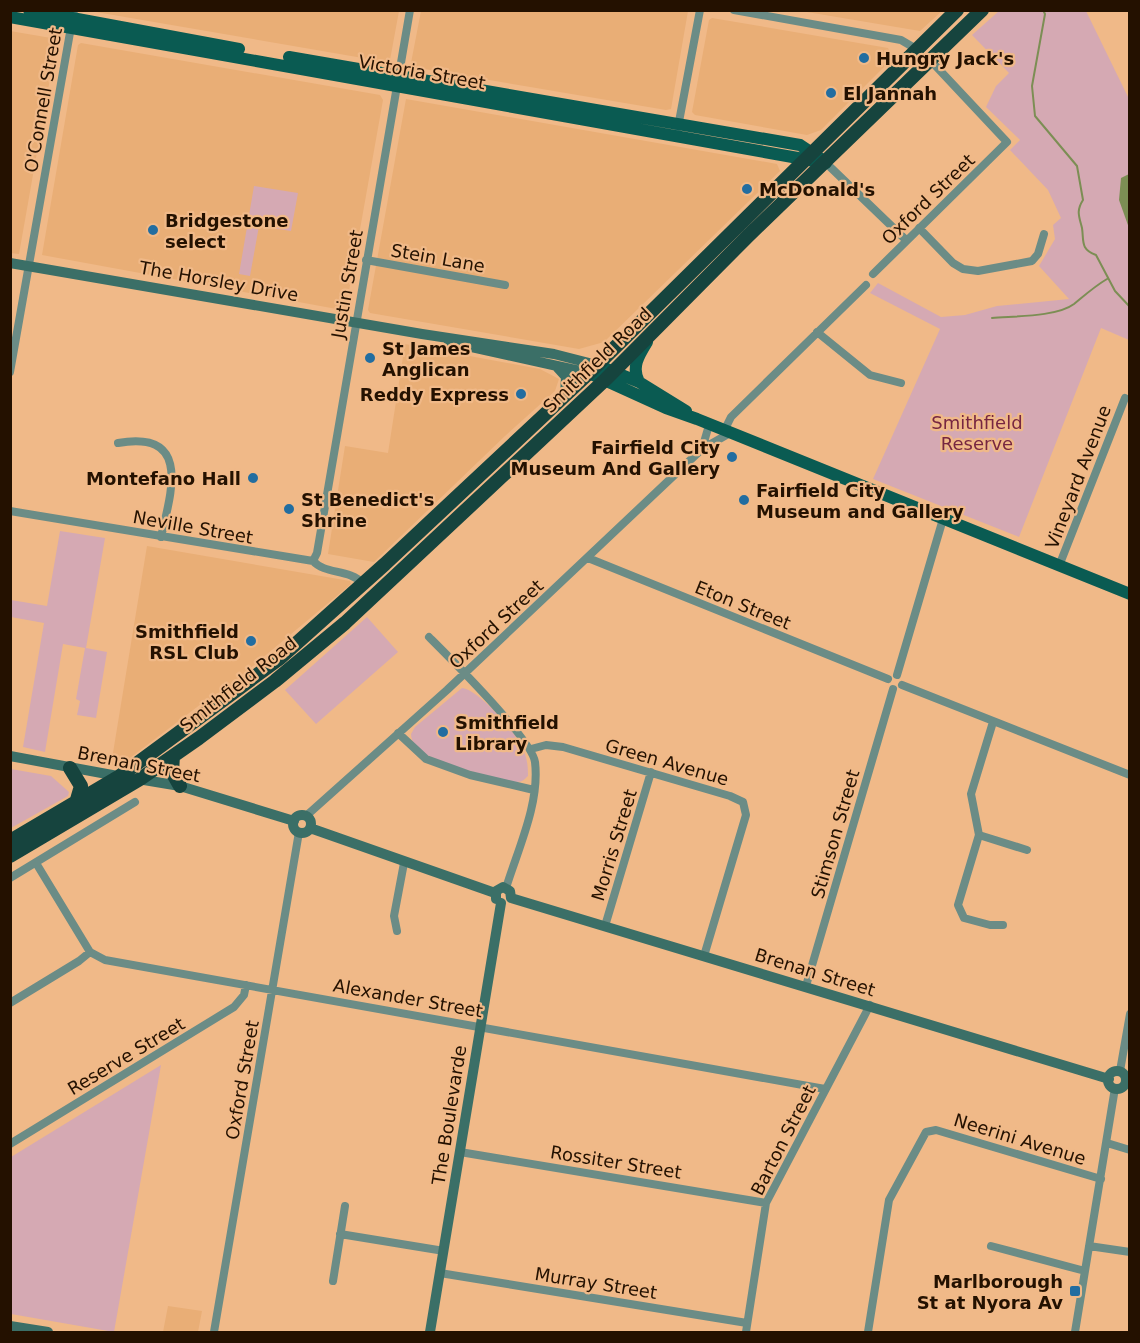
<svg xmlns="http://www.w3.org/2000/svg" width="1140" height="1343" viewBox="0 0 1140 1343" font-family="'DejaVu Sans',sans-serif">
<rect width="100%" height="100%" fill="#f0b988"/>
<!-- built -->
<path fill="#e9ae76" d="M 90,11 L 399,11 L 390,60 L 386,62 Z
M 421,11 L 688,11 L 671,109 L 666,110 L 413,67 L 411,63 Z
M 801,11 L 942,11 L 920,31 Z
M 712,18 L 888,48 L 893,58 L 821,130 L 807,135 L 695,115 L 692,112 L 709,20 Z
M 10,31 L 57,39 L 19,254 L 10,253 Z
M 81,43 L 380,95 L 383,100 L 346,308 L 342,310 L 42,255 L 78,45 Z
M 406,99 L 777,164 L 780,171 L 604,342 L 579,349 L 370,313 L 368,310 Z
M 405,344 L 540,369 L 559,379 L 555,391 L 505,436 L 374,562 L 328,554 L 345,446 L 388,453 Z
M 147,546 L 350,581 L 351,584 L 211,701 L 205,701 L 122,764 L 111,765 Z
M 168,1306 L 202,1311 L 198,1332 L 163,1332 Z"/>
<!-- green -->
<path fill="#d5a9b3" d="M 999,11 L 1086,11 L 1129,99 L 1129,340 L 1101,328 L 1019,537 L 873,479 L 940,329 L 870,293 L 878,283 L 941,317 L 965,315 L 997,306 L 1069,299 L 1039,266 L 1055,239 L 1053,225 L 1061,218 L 1048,190 L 1010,150 L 1020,140 L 986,107 L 996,86 L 1009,73 L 972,35 Z
M 254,186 L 298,193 L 291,231 L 259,226 L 250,276 L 239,274 Z
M 60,531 L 105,538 L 86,648 L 107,652 L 96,718 L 77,715 L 80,701 L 76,699 L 85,648 L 63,644 L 45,752 L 23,747 L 44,623 L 11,617 L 11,600 L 47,606 Z
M 367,617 L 398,652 L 316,724 L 285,690 Z
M 462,688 C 478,689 515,732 522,747 C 527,757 528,765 528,776 C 525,779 522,782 517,782 C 502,783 441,762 427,755 C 419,750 411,743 411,734 L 415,727 Z
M 11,769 L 51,776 L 69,792 L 68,796 L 11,828 Z
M 161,1065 L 114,1332 L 11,1314 L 11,1157 Z"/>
<!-- water -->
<path fill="#7c8e54" d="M 1129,174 L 1129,228 L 1119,200 L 1121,178 Z"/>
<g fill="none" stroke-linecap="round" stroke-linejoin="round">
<!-- stream -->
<path stroke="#7c8e54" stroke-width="2" d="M 1043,10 L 1045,14 L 1032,86 L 1035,116 L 1077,166 L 1083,200 C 1076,211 1079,216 1082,228 C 1084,241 1080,249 1096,255 L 1115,291 L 1130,307
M 992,318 C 1013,316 1057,317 1074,304 C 1085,295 1095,286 1107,279"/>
<!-- street -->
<path stroke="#6b8c86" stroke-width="8" d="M 734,10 L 901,40 L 918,50
M 678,127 L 700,10
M 826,163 L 906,240
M 919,228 L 953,263 L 963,269 L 978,271 L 1032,261 L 1038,254 L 1044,234
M 366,260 L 505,285
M 873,274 L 1007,142 L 931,61
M 817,332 L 870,375 L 901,383
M 10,372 L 74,10
M 724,431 L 731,417 L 866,285
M 118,443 C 192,430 171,493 161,537
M 702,449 L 709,425
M 10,511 L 313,561 C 326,575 348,568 364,584
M 588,558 L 888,679
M 313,561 L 317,553 L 410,10
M 1059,566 L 1125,398
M 429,637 C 450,658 532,739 535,762 C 540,803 518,849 506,888
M 897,675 L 943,519
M 902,685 L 1130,775
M 993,722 L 971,794 L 979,835 L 958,905 L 964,918 L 990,925 L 1003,925
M 398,733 L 426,759 L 470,775 L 534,790
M 531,749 L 546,745 L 563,747 L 730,796 L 743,802 L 746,815 L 704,956
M 306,816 L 447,690 L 702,449 L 730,433
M 979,835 L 1027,850
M 36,863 L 90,952 L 105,960 L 825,1089
M 10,878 L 135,802
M 605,926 L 651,772
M 397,931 L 394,916 L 404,863
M 806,986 L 893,689
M 10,1003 L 79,961 L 90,952
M 1120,1071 L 1130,1014
M 1107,1143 L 1130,1150
M 10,1144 L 234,1007 L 244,995 L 246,985
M 460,1152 L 766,1203
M 340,1234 L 444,1251
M 991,1246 L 1085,1271
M 1089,1246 L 1130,1252
M 440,1273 L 747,1323
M 333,1281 L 345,1206
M 214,1332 L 299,832
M 746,1332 L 766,1203 L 870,1005
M 868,1332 L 889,1200 L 926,1132 L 936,1130 L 1101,1179
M 1075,1332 L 1115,1088"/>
<!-- secondary -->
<path stroke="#3b6f67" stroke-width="10" d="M 10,263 L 422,334 L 554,354 L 597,365
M 449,342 L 589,373
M 556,366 L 566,377 L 565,396
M 10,756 L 123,777
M 138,779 L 180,786 L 294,821
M293 824a9 9 0 1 1 18 0a9 9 0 1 1-18 0Z
M 310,828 L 495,893
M 511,898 L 1109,1079
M 496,899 L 496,891 L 503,887 L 510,891 L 511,898
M1108 1080a9 9 0 1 1 18 0a9 9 0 1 1-18 0Z
M 10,1326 L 48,1332
M 430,1332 L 501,903"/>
<!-- primary -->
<path stroke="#0a5b52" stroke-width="12" d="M 29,10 L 239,49
M 10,17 L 826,163
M 289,57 L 800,145 L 821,159
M 597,365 L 639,382 L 686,411
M 589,373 L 666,408 L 697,419 L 1130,594
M 639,382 C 631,367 639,355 647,342"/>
<!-- highway -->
<path stroke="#16443e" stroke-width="14" d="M 173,756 L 172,772 L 180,786
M 70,768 L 81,786 L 76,803
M 10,841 L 120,776 L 280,658 L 385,564 L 589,373 L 957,10
M 10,856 L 140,779 L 199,738 L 275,681 L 345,623 L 606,379 L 748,236 L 982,10"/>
</g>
<!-- markers -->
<g fill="#226da0" stroke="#f0b988" stroke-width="2">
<circle cx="864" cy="58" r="6"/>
<circle cx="831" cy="93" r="6"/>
<circle cx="747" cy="189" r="6"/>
<circle cx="153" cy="230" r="6"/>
<circle cx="370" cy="358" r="6"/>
<circle cx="521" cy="394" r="6"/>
<circle cx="732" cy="457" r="6"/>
<circle cx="253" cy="478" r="6"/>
<circle cx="744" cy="500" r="6"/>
<circle cx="289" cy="509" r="6"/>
<circle cx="251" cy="641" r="6"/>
<circle cx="443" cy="732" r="6"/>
<rect x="1069" y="1285" width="12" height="12" rx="3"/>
</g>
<g text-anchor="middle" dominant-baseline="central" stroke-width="4.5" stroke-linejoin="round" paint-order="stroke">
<!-- poi labels -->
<g font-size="18" font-weight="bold" fill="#241100" stroke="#f0b988" text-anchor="start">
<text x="876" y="58">Hungry Jack's</text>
<text x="843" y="93">El Jannah</text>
<text x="759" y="189">McDonald's</text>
<text x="165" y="220">Bridgestone<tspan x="165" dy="21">select</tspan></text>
<text x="382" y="348">St James<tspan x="382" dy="21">Anglican</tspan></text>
<text x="509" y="394" text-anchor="end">Reddy Express</text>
<text x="720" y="447" text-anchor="end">Fairfield City<tspan x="720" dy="21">Museum And Gallery</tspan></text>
<text x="241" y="478" text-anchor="end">Montefano Hall</text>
<text x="756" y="490">Fairfield City<tspan x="756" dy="21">Museum and Gallery</tspan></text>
<text x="301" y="499">St Benedict's<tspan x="301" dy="21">Shrine</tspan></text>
<text x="239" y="631" text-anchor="end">Smithfield<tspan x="239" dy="21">RSL Club</tspan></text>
<text x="455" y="722">Smithfield<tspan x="455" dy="21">Library</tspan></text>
<text x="1063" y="1281" text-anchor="end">Marlborough<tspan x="1063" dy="21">St at Nyora Av</tspan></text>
</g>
<!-- street labels -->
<g font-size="18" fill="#241100" stroke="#f0b988">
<text transform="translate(422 72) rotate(10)">Victoria Street</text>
<text transform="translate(43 100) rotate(-80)">O'Connell Street</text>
<text transform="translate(928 199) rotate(-44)">Oxford Street</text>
<text transform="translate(438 258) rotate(10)">Stein Lane</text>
<text transform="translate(219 281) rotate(10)">The Horsley Drive</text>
<text transform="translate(347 284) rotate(-80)">Justin Street</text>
<text transform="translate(597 360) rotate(-44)">Smithfield Road</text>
<text transform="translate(1078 477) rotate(-69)">Vineyard Avenue</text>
<text transform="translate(193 527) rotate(10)">Neville Street</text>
<text transform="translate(743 605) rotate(22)">Eton Street</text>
<text transform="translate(496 624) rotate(-43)">Oxford Street</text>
<text transform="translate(238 684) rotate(-38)">Smithfield Road</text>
<text transform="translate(667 762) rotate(16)">Green Avenue</text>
<text transform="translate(139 764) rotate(11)">Brenan Street</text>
<text transform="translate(835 834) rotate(-74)">Stimson Street</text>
<text transform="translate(614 845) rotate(-73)">Morris Street</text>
<text transform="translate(815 972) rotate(17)">Brenan Street</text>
<text transform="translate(408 998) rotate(10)">Alexander Street</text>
<text transform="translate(126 1056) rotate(-31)">Reserve Street</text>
<text transform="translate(242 1080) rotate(-80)">Oxford Street</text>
<text transform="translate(449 1115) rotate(-81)">The Boulevarde</text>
<text transform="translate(1020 1139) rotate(17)">Neerini Avenue</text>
<text transform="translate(783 1140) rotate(-63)">Barton Street</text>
<text transform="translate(616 1162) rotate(9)">Rossiter Street</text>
<text transform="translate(596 1283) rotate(9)">Murray Street</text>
</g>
<!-- park labels -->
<g font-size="18" fill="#762641" stroke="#f0b988">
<text x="977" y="422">Smithfield<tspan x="977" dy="21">Reserve</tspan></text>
</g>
</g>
<!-- border -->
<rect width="1140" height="1343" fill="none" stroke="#241100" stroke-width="24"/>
</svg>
